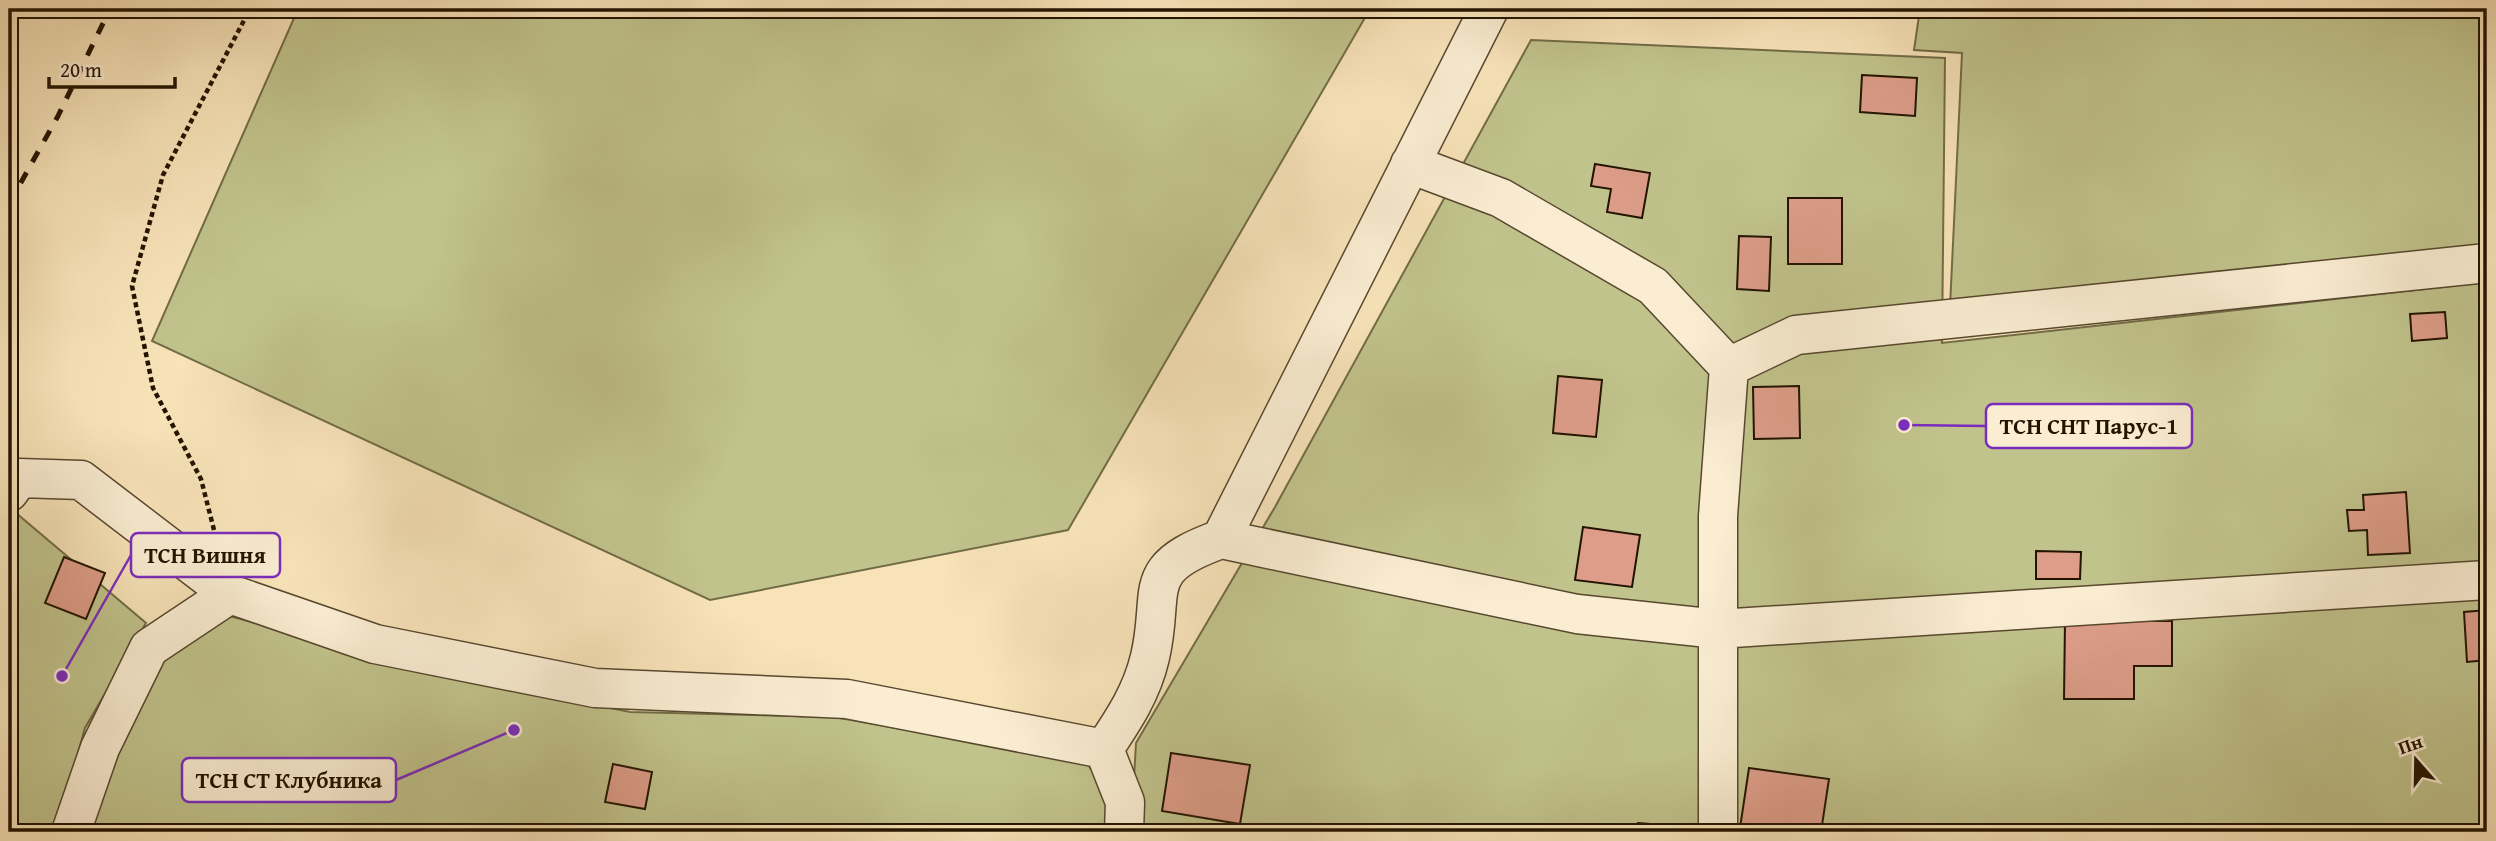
<svg xmlns="http://www.w3.org/2000/svg" width="2496" height="841" viewBox="0 0 2496 841" font-family="'Gentium Book Plus',serif">
<rect width="100%" height="100%" fill="#f8e3b9"/>
<filter id="stains"><feTurbulence type="fractalNoise" baseFrequency=".00286" numOctaves="4"/><feColorMatrix values="0 0 0 0 .2 0 0 0 0 .09 0 0 0 0 .02 0 0 0 .5 -.17"/></filter>
<radialGradient id="worn" r=".72"><stop offset=".6" stop-color="#630" stop-opacity="0"/><stop offset="1" stop-color="#630" stop-opacity=".3"/></radialGradient>
<!-- green -->
<path fill="#c1c38c" stroke="#726c46" stroke-width="2" d="M 298,9 L 1370,9 L 1068,530 L 710,600 L 152,341 Z
M 1920,9 L 2487,9 L 2487,252 L 1950,307 L 1962,53 L 1914,50 Z
M 1531,40 L 1945,58 L 1942,343 L 2487,282 L 2487,832 L 1131,832 L 1136,743 L 1275,507 Z
M 9,507 L 146,623 L 85,728 L 56,832 L 9,832 Z
M 229,616 L 503,686 L 630,712 L 834,717 L 1086,762 L 1113,801 L 1111,832 L 86,832 L 159,656 Z"/>
<!-- building -->
<path fill="#dd9d89" stroke="#231400" stroke-width="2" d="M 1862,75 L 1917,78 L 1915,116 L 1860,112 Z
M 1595,164 L 1650,173 L 1642,218 L 1607,212 L 1611,189 L 1591,186 Z
M 1788,198 L 1842,198 L 1842,264 L 1788,264 Z
M 1739,236 L 1771,237 L 1769,291 L 1737,289 Z
M 2445,312 L 2447,338 L 2412,341 L 2410,314 Z
M 1558,376 L 1602,380 L 1596,437 L 1553,433 Z
M 1799,386 L 1800,438 L 1754,439 L 1753,387 Z
M 2406,492 L 2410,553 L 2368,555 L 2367,530 L 2349,531 L 2347,510 L 2364,510 L 2363,495 Z
M 1583,527 L 1640,535 L 1632,587 L 1575,580 Z
M 2036,551 L 2081,552 L 2080,579 L 2036,579 Z
M 64,557 L 105,573 L 86,619 L 45,603 Z
M 2487,610 L 2487,660 L 2467,662 L 2464,612 Z
M 2065,621 L 2172,621 L 2172,666 L 2134,666 L 2134,699 L 2064,699 Z
M 1171,753 L 1250,765 L 1240,824 L 1162,811 Z
M 613,764 L 652,772 L 645,809 L 605,802 Z
M 1749,768 L 1829,779 L 1821,832 L 1775,832 L 1740,828 Z
M 1638,823 L 1687,827 L 1686,832 L 1637,832 Z"/>
<g fill="none" stroke-linecap="round" stroke-linejoin="round">
<defs>
<path id="street" d="M 1410,164 L 1501,198 L 1653,286 L 1729,367 L 1718,516 L 1718,832
M 1729,367 L 1796,335 L 2487,263
M 9,492 L 19,478 L 81,480 L 230,594
M 1221,539 L 1577,614 L 1718,629 L 2487,580
M 71,832 L 100,748 L 149,648 L 230,594 L 375,644 L 595,688 L 847,699 L 1104,749
M 1124,832 L 1125,802 L 1104,749 C 1124,719 1142,692 1150,657 C 1166,589 1137,569 1221,539 L 1489,9"/>
</defs>
<!-- street casing -->
<use href="#street" stroke="#58482e" stroke-width="41"/>
<!-- path -->
<path stroke="#231400" stroke-width="4.5" stroke-dasharray="5 3.5" stroke-linecap="butt" d="M 214,530 L 201,479 L 153,388 L 132,286 L 163,175 L 250,9"/>
<!-- street -->
<use href="#street" stroke="#faedd2" stroke-width="38"/>
<!-- rail -->
<path stroke="#231400" stroke-width="5" stroke-dasharray="12 12" stroke-linecap="butt" d="M 9,204 L 58,116 L 110,9"/>
</g>
<!-- callouts -->
<path fill="none" stroke="#7b2cbf" stroke-width="2.5" d="M1904 425L1986 426M62 676L131 555M514 730L396 780"/>
<g fill="#7b2cbf" stroke="#faedd2" stroke-width="2.5">
<circle cx="1904" cy="425" r="7"/>
<circle cx="62" cy="676" r="7"/>
<circle cx="514" cy="730" r="7"/>
</g>
<g fill="#faedd2" stroke="#7b2cbf" stroke-width="2.5">
<rect x="1986" y="404" width="206" height="44" rx="7"/>
<rect x="131" y="533" width="149" height="44" rx="7"/>
<rect x="182" y="758" width="214" height="44" rx="7"/>
</g>
<g font-size="23" text-anchor="middle" font-weight="bold" fill="#231400">
<text x="2089" y="434">ТСН СНТ Парус-1</text>
<text x="205" y="563">ТСН Вишня</text>
<text x="289" y="788">ТСН СТ Клубника</text>
</g>
<!-- margin -->
<rect width="2496" height="841" fill="none" stroke="#f8e3b9" stroke-width="35"/>
<rect x="10" y="10" width="2475" height="820" fill="none" stroke="#231400" stroke-width="3.5"/>
<rect x="18" y="18" width="2461" height="806" fill="none" stroke="#231400" stroke-width="2"/>
<!-- north arrow -->
<g transform="translate(2416 760) rotate(340)" stroke="#faedd2" stroke-width="5" paint-order="stroke">
<path d="M0-5L12 26L0 18L-12 26Z" fill="#231400"/>
<text y="-10" font-size="19" font-weight="bold" text-anchor="middle" fill="#231400">Пн</text>
</g>
<!-- scale -->
<path d="M49 77v10h126v-10" fill="none" stroke="#231400" stroke-width="3.5"/>
<text x="60" y="77" font-size="21" fill="#231400" stroke="#faedd2" stroke-width="5" paint-order="stroke">20 m</text>
<rect width="100%" height="100%" filter="url(#stains)"/>
<rect width="100%" height="100%" fill="url(#worn)"/>
</svg>
